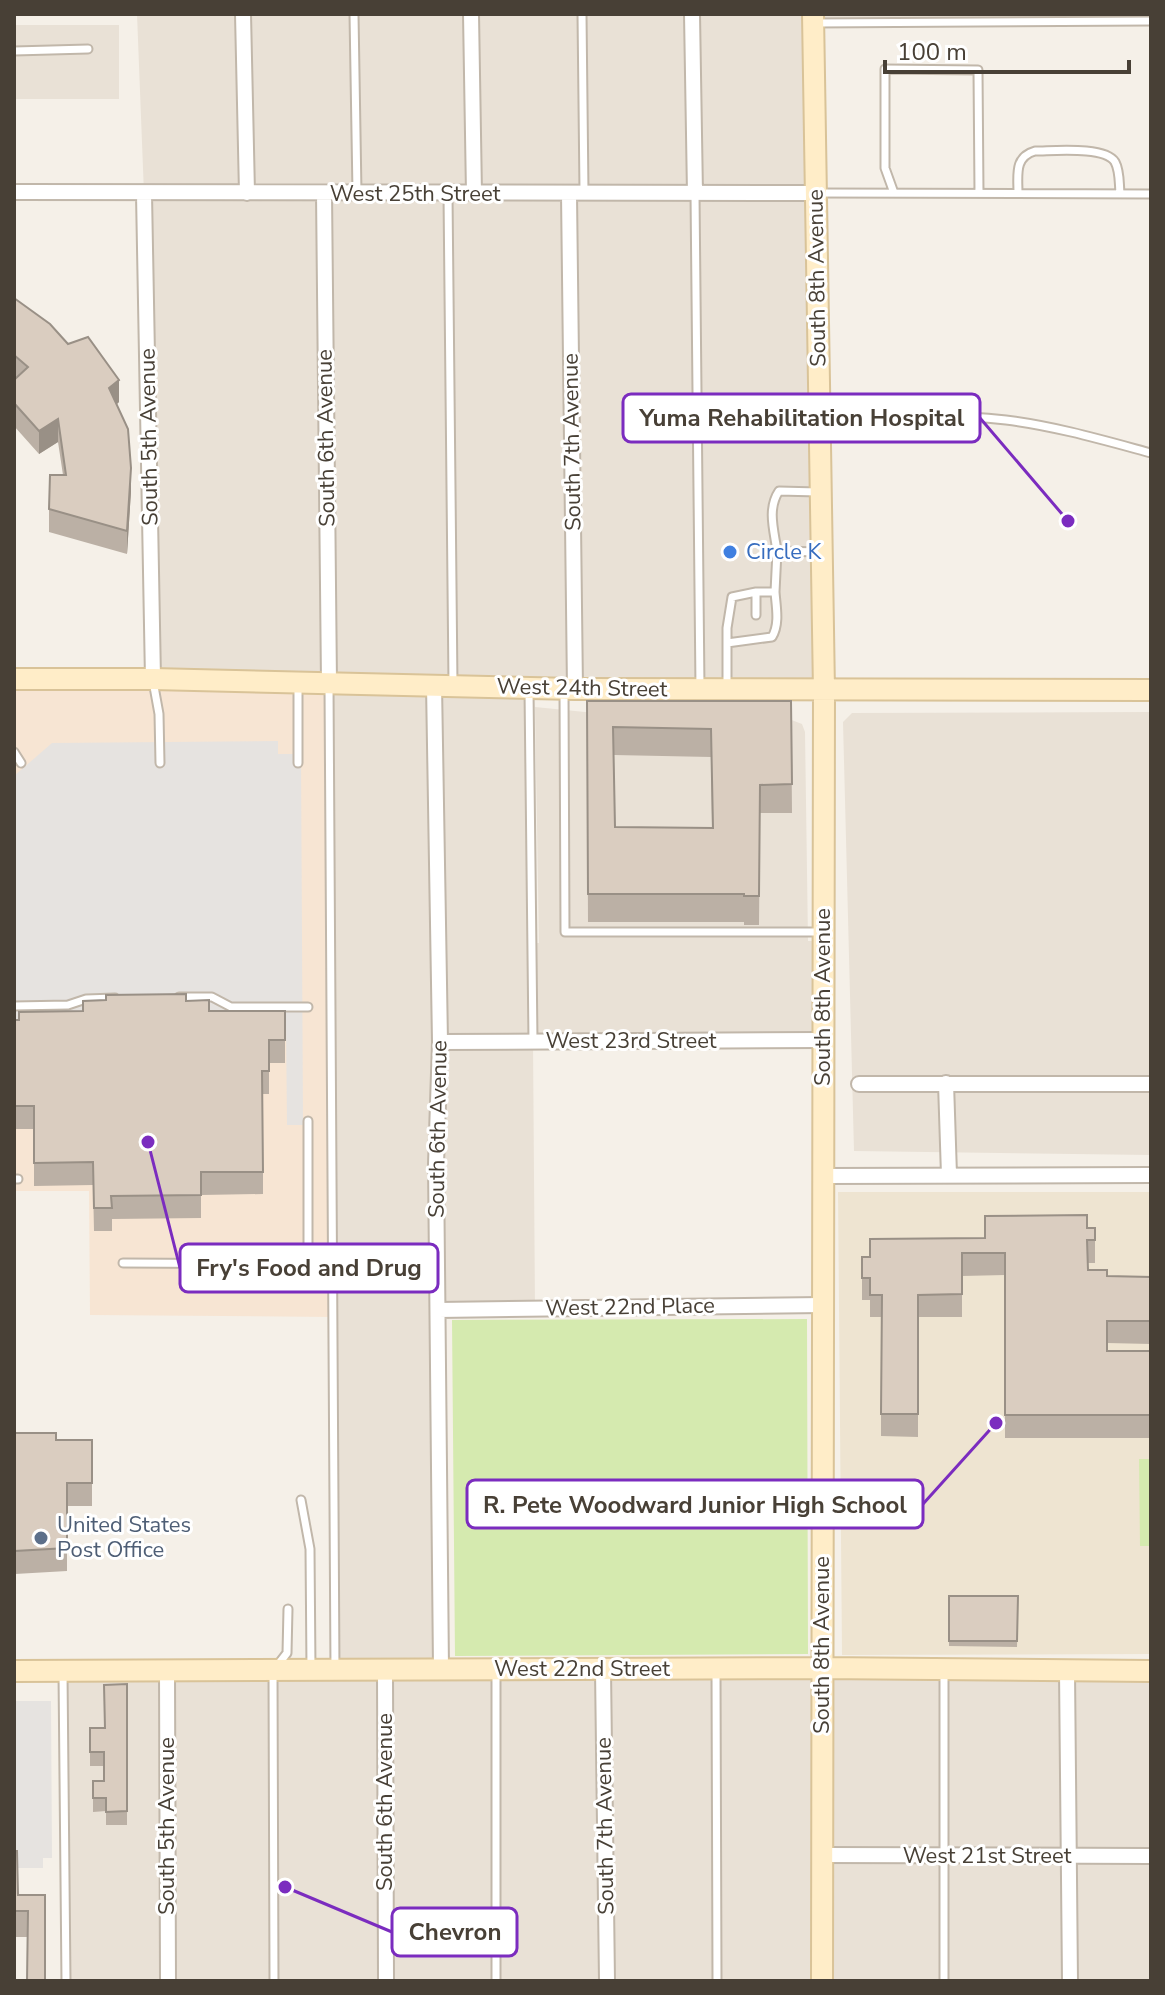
<svg xmlns="http://www.w3.org/2000/svg" width="1165" height="1995" viewBox="0 0 1165 1995" font-family="'Nunito Sans',sans-serif">
<rect width="100%" height="100%" fill="#f5f0e8"/>
<!-- residential -->
<path fill="#e9e1d6" d="M 137,14 L 1151,14 L 1151,21 L 813,23 L 824,691 L 529,688 L 532,943 L 539,943 L 535,707 L 675,721 L 789,719 L 802,724 L 805,732 L 808,941 L 823,941 L 822,1040 L 533,1041 L 535,1309 L 438,1310 L 441,1669 L 1151,1669 L 1151,1981 L 66,1981 L 63,1671 L 334,1670 L 329,683 L 153,679 L 144,194 Z
M 14,25 L 119,25 L 119,99 L 14,99 Z
M 1151,712 L 1151,1155 L 854,1151 L 843,722 L 852,713 Z"/>
<!-- commercial -->
<path fill="#f7e5d3" d="M 14,680 L 329,683 L 333,1317 L 90,1315 L 89,1191 L 14,1191 Z"/>
<!-- education -->
<path fill="#eee4d1" d="M 838,1192 L 1151,1192 L 1151,1654 L 842,1655 Z"/>
<!-- green -->
<path fill="#d5eaaf" d="M 807,1319 L 808,1654 L 455,1656 L 452,1320 Z
M 1139,1459 L 1151,1459 L 1151,1546 L 1140,1546 Z"/>
<!-- parking -->
<path fill="#e6e3e0" d="M 278,741 L 278,754 L 301,754 L 303,1125 L 287,1125 L 286,1023 L 227,1023 L 14,1039 L 14,776 L 52,743 Z
M 14,1701 L 51,1701 L 52,1858 L 43,1858 L 43,1868 L 14,1868 Z"/>
<g fill="none" stroke-linecap="round" stroke-linejoin="round">
<defs>
<path id="lane" d="M 354,14 L 357,193
M 582,14 L 584,192
M 815,23 L 1151,21
M 14,51 L 88,49
M 817,193 L 1151,194
M 894,193 L 885,168 L 885,69 L 978,70 L 979,193
M 1018,193 C 1018,175 1014,157 1035,151 C 1054,151 1105,146 1115,162 C 1120,171 1119,183 1120,193
M 448,194 L 453,684
M 695,194 L 700,688
M 821,419 C 883,417 945,413 1006,420 C 1055,426 1103,440 1151,453
M 777,551 C 774,530 767,509 779,491 L 818,492
M 756,592 L 756,615
M 727,643 L 772,637 C 780,624 776,606 775,592
M 153,681 L 159,714 L 160,763
M 329,686 L 335,1669
M 727,688 L 727,628 L 732,597 L 756,592 L 775,592 L 777,551 L 820,552
M 529,690 L 533,1041
M 564,691 L 565,932 L 820,932
M 14,752 L 21,763
M 298,763 L 298,685
M 179,997 L 212,997 L 231,1007 L 308,1007
M 14,1006 L 68,1005 L 86,999 L 115,998
M 14,1179 L 18,1179
M 123,1263 L 308,1264 L 308,1121
M 301,1500 L 310,1549 L 311,1669
M 716,1670 L 717,1981
M 944,1671 L 944,1981
M 496,1672 L 496,1981
M 63,1673 L 66,1981
M 274,1981 L 273,1671 L 287,1653 L 288,1609"/>
<path id="street" d="M 243,14 L 247,193
M 471,14 L 474,194
M 692,14 L 695,194
M 14,192 L 815,193
M 324,193 L 329,683
M 144,194 L 153,679
M 569,194 L 575,689
M 434,685 L 440,1042 L 436,1164 L 441,1669
M 440,1042 L 822,1040
M 946,1083 L 949,1175
M 859,1084 L 1151,1084
M 823,1176 L 1151,1175
M 438,1310 L 822,1305
M 167,1670 L 168,1981
M 603,1670 L 607,1981
M 1067,1671 L 1070,1981
M 385,1672 L 386,1981
M 822,1855 L 1151,1856"/>
<path id="secondary" d="M 813,14 L 824,691 L 822,1981
M 14,679 L 153,679 L 575,689 L 1151,690
M 14,1671 L 821,1668 L 1151,1671"/>
</defs>
<!-- lane casing -->
<use href="#lane" stroke="#c1b7aa" stroke-width="11"/>
<!-- street casing -->
<use href="#street" stroke="#c1b7aa" stroke-width="18"/>
<!-- secondary casing -->
<use href="#secondary" stroke="#d9c398" stroke-width="24"/>
<!-- lane -->
<use href="#lane" stroke="#fff" stroke-width="7"/>
<!-- street -->
<use href="#street" stroke="#fff" stroke-width="14"/>
<!-- secondary -->
<use href="#secondary" stroke="#ffedc8" stroke-width="20"/>
</g>
<!-- wall -->
<path fill="#bbb0a5" fill-rule="evenodd" d="M 14,298 L 119,402 L 117,404 L 131,491 L 127,554 L 49,532 L 49,509 L 63,475 L 58,442 L 39,454 L 14,426 L 14,380 L 15,379 L 14,378 Z
M 587,701 L 791,701 L 792,813 L 760,813 L 759,925 L 744,925 L 744,922 L 588,922 ZM 614,755 L 711,757 L 712,828 L 615,827 Z
M 186,1001 L 209,1011 L 285,1011 L 285,1063 L 269,1063 L 269,1094 L 263,1094 L 263,1194 L 201,1195 L 201,1218 L 112,1219 L 112,1231 L 94,1231 L 93,1185 L 34,1186 L 34,1129 L 14,1129 L 14,1020 Z
M 1087,1228 L 1095,1228 L 1095,1263 L 1088,1263 L 1088,1270 L 1107,1276 L 1151,1277 L 1151,1344 L 1107,1343 L 1107,1351 L 1151,1351 L 1151,1438 L 1005,1438 L 1005,1275 L 962,1276 L 962,1317 L 918,1317 L 918,1437 L 881,1436 L 881,1317 L 870,1317 L 870,1300 L 862,1300 L 862,1257 L 870,1257 L 985,1238 Z
M 14,1433 L 56,1440 L 92,1440 L 92,1506 L 67,1506 L 67,1571 L 15,1574 L 14,1579 Z
M 949,1596 L 1018,1596 L 1017,1647 L 949,1646 Z
M 127,1684 L 127,1825 L 106,1825 L 106,1811 L 93,1812 L 93,1781 L 104,1781 L 104,1766 L 90,1766 L 90,1728 L 105,1728 Z
M 14,1851 L 18,1895 L 45,1895 L 28,1937 L 14,1937 Z"/>
<!-- shaded-wall -->
<path fill="#999086" d="M 119,380 L 119,402 L 109,411 L 109,388 Z
M 58,419 L 58,442 L 39,454 L 39,431 Z
M 131,468 L 131,491 L 127,554 L 127,531 Z"/>
<!-- building -->
<path fill="#dacdc0" stroke="#999086" stroke-width="2" fill-rule="evenodd" d="M 14,298 L 50,324 L 68,344 L 88,337 L 119,380 L 109,388 L 128,429 L 131,468 L 127,531 L 49,509 L 50,475 L 66,475 L 58,419 L 39,431 L 14,403 L 14,380 L 28,367 L 14,355 Z
M 587,701 L 791,701 L 792,784 L 760,785 L 759,896 L 744,896 L 744,894 L 588,894 ZM 613,727 L 711,729 L 713,828 L 615,827 Z
M 186,994 L 186,1001 L 209,1000 L 209,1011 L 285,1011 L 285,1040 L 269,1040 L 269,1071 L 262,1071 L 263,1172 L 201,1172 L 201,1195 L 111,1196 L 112,1208 L 94,1208 L 93,1162 L 34,1163 L 34,1106 L 14,1106 L 14,1020 L 19,1020 L 19,1012 L 83,1011 L 83,1001 L 106,1000 L 106,995 Z
M 1087,1215 L 1087,1228 L 1095,1228 L 1095,1240 L 1087,1240 L 1088,1270 L 1107,1270 L 1107,1276 L 1151,1277 L 1151,1321 L 1107,1321 L 1107,1351 L 1151,1351 L 1151,1415 L 1005,1415 L 1005,1253 L 962,1253 L 962,1294 L 918,1295 L 918,1414 L 881,1414 L 882,1295 L 870,1295 L 870,1278 L 862,1278 L 862,1257 L 870,1257 L 870,1239 L 985,1238 L 985,1216 Z
M 14,1433 L 56,1433 L 56,1440 L 92,1440 L 92,1483 L 67,1483 L 67,1548 L 15,1551 L 14,1556 Z
M 949,1596 L 1018,1596 L 1017,1641 L 949,1641 Z
M 127,1684 L 127,1811 L 106,1812 L 106,1798 L 93,1798 L 93,1781 L 104,1781 L 104,1752 L 90,1752 L 90,1728 L 105,1728 L 104,1685 Z
M 14,1851 L 17,1851 L 18,1895 L 45,1895 L 45,1981 L 27,1981 L 28,1911 L 14,1911 Z"/>
<!-- markers -->
<circle fill="#3f7fe0" stroke="#fff" stroke-width="3" cx="730" cy="552" r="8"/>
<circle fill="#5c6f8a" stroke="#fff" stroke-width="3" cx="41" cy="1538" r="8"/>
<g text-anchor="middle" dominant-baseline="central" stroke-width="6" stroke-linejoin="round" paint-order="stroke">
<!-- street labels -->
<g font-size="22" fill="#484036" stroke="#fff">
<text x="415" y="194">West 25th Street</text>
<text transform="translate(817 278) rotate(-91)">South 8th Avenue</text>
<text transform="translate(149 437) rotate(-91)">South 5th Avenue</text>
<text transform="translate(326 438) rotate(-91)">South 6th Avenue</text>
<text transform="translate(572 442) rotate(-91)">South 7th Avenue</text>
<text transform="translate(582 688) rotate(1)">West 24th Street</text>
<text transform="translate(823 997) rotate(-90)">South 8th Avenue</text>
<text x="631" y="1041">West 23rd Street</text>
<text transform="translate(438 1129) rotate(-89)">South 6th Avenue</text>
<text transform="translate(630 1307) rotate(-1)">West 22nd Place</text>
<text transform="translate(822 1645) rotate(-90)">South 8th Avenue</text>
<text x="582" y="1669">West 22nd Street</text>
<text transform="translate(385 1802) rotate(-90)">South 6th Avenue</text>
<text transform="translate(167 1826) rotate(-90)">South 5th Avenue</text>
<text transform="translate(605 1826) rotate(-91)">South 7th Avenue</text>
<text x="987" y="1856">West 21st Street</text>
</g>
<!-- shop labels -->
<g font-size="22" fill="#366cbe" stroke="#fff" text-anchor="start">
<text x="746" y="552">Circle K</text>
</g>
<!-- service labels -->
<g font-size="22" fill="#4e5e75" stroke="#fff" text-anchor="start">
<text x="57" y="1525">United States<tspan x="57" dy="25">Post Office</tspan></text>
</g>
</g>
<!-- callouts -->
<path fill="none" stroke="#7b2cbf" stroke-width="3" d="M1068 521L980 418M148 1142L180 1268M996 1423L923 1504M285 1887L392 1932"/>
<g fill="#7b2cbf" stroke="#fff" stroke-width="3">
<circle cx="1068" cy="521" r="8"/>
<circle cx="148" cy="1142" r="8"/>
<circle cx="996" cy="1423" r="8"/>
<circle cx="285" cy="1887" r="8"/>
</g>
<g fill="#fff" stroke="#7b2cbf" stroke-width="3">
<rect x="623" y="394" width="357" height="48" rx="8"/>
<rect x="180" y="1244" width="258" height="48" rx="8"/>
<rect x="467" y="1480" width="456" height="48" rx="8"/>
<rect x="392" y="1908" width="125" height="48" rx="8"/>
</g>
<g font-size="24" text-anchor="middle" font-weight="bold" fill="#484036">
<text x="802" y="426">Yuma Rehabilitation Hospital</text>
<text x="309" y="1276">Fry's Food and Drug</text>
<text x="695" y="1513">R. Pete Woodward Junior High School</text>
<text x="455" y="1940">Chevron</text>
</g>
<!-- border -->
<rect width="1165" height="1995" fill="none" stroke="#484036" stroke-width="32"/>
<!-- scale -->
<path d="M885 60v12h244v-12" fill="none" stroke="#484036" stroke-width="4"/>
<text x="897" y="60" font-size="24" fill="#484036" stroke="#ffffff" stroke-width="6" paint-order="stroke">100 m</text>
</svg>
